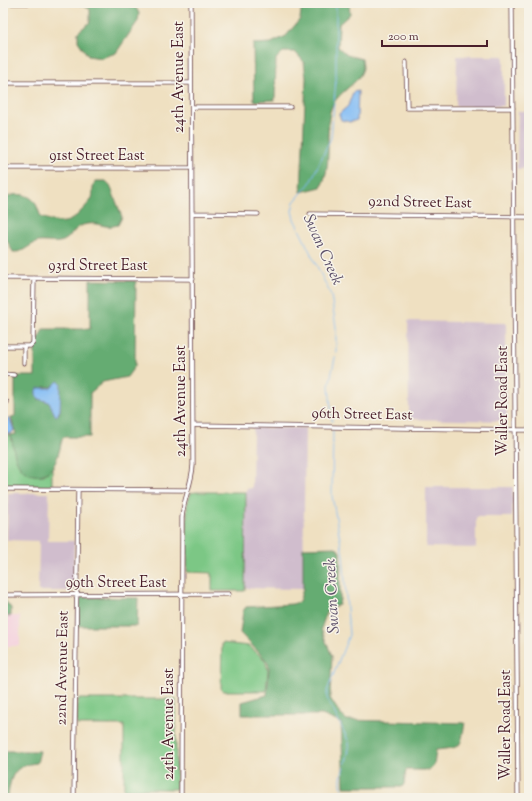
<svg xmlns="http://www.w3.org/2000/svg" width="532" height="801" viewBox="0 0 532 801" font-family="'Sorts Mill Goudy',serif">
<rect width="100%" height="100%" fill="#f7f3e8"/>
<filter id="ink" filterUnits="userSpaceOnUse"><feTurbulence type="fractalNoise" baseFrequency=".025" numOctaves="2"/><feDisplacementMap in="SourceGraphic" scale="8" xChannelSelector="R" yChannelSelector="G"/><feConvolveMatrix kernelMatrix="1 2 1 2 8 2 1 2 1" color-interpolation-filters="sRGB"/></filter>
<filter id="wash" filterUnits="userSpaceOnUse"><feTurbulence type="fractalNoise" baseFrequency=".012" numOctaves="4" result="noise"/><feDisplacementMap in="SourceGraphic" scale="16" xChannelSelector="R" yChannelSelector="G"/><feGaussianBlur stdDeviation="0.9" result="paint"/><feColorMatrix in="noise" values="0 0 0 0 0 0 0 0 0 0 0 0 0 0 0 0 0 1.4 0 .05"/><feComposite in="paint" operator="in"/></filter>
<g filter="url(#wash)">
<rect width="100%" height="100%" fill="#efe0c1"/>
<!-- built -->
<path fill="#f4cfdd" d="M 3,616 L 20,616 L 20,646 L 3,646 Z"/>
<!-- industrial -->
<path fill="#d0bdcd" d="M 457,56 L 504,56 L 504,106 L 456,106 Z
M 518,111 L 529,111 L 529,168 L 517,169 Z
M 408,321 L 506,323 L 507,421 L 409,419 Z
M 253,428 L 305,428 L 303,589 L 245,588 L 246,489 L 252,488 Z
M 426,487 L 513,487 L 512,517 L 476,517 L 476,548 L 426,547 Z
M 8,493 L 49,493 L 48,541 L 74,541 L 73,591 L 38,591 L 39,541 L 7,540 Z"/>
<!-- green -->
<path fill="#7cc785" stroke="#637358" d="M 3,435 L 11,435 L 15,453 L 34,475 L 44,475 L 52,468 L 52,486 L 3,485 Z
M 196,492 L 246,492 L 245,591 L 212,591 L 212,573 L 187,572 L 187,505 L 191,493 Z
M 222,643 L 249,646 L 265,660 L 268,670 L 266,691 L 223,691 L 221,688 Z
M 78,699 L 176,699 L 176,789 L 124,789 L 124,725 L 77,725 Z"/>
<!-- forest -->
<path fill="#65ac72" stroke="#58664e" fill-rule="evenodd" d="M 75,3 L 133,3 L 139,13 L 138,21 L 116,53 L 101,58 L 88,56 L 78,41 L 78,32 L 90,22 L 90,9 Z
M 302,3 L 349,3 L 350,14 L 339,24 L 338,47 L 347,55 L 362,59 C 362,62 364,68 362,71 C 358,85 334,93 330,112 C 325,137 333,164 321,187 L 301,192 L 306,78 L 304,62 L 295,52 L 283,52 L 276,59 L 275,100 L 254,101 L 253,44 L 271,43 L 286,36 L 300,19 Z
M 96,181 L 106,181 L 110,185 L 122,217 L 118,225 C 103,229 100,222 88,224 C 74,225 73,237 63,241 C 55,244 46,241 38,242 C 28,245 24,253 13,252 L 3,233 L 3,199 C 12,193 27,192 35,202 C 37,206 39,212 41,217 C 60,224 68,226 82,210 C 85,207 90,202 92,198 C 94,192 91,186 96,181 Z
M 90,280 L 136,281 L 135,366 L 127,377 L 103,382 L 90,393 L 90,437 L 63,437 C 60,446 58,462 51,469 C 43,478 28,477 21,468 C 14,460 13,445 11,435 L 16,434 L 11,417 L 15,416 L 15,376 L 35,376 L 35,349 L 43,329 L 90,329 ZM 58,381 L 60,410 L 59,414 L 49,402 L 38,399 L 44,387 L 53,387 Z
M 336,547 L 340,552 L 340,599 L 339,605 L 330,608 L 327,611 L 321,629 L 332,656 L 330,698 L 341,715 L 347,720 L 465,723 C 460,749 463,747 436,750 L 434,766 L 429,770 L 406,770 L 404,784 L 402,787 L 344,787 L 341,723 L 322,715 L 242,715 L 242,702 L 267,695 L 269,667 L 267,661 L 240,633 L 243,611 L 246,607 L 292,604 L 299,602 L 303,589 L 303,548 Z
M 81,597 L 138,598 L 137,626 L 78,626 L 79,600 Z
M 3,598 L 11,608 L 11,616 L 3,616 Z
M 3,751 L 40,751 L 37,763 C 13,765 10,777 8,798 L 3,798 Z"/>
<!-- water -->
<path fill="#84bdf5" stroke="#676e90" d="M 358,91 L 357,120 L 350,122 L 341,120 L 339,114 L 348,106 L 353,92 Z
M 58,381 L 61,383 L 60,410 L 57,416 L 55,415 L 49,402 C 41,399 35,400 36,390 L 39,388 L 51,388 Z
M 3,418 L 10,419 L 14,430 L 12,433 L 8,434 L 3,430 Z"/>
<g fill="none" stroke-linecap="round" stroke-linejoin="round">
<!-- stream -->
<path stroke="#84bdf5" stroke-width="1" d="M 332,421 L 329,386 L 336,353 L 336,327 L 331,295 L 294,219 L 292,211 L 294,202 L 310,183 L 331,138 L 336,79 L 336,3
M 333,430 L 332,496 L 343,555 L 349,635 L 327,691 L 327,698 L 349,742 C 351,763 331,778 347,798"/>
</g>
</g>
<g filter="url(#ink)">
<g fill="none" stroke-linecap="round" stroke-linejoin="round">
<defs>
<path id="minor" d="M 3,3 L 38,3
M 512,3 L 518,798
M 518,3 L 529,3
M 406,62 L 407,108 L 513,108
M 3,83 L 191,83
M 192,107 L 290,107
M 3,168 L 192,168
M 192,213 L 258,214
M 310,214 L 529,217
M 3,278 L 193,279
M 4,326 L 4,294
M 3,346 L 30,346 L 33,343 L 34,278
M 24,346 L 24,363
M 3,374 L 14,375
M 3,402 L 7,402
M 194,425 L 529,430
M 3,489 L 187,490
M 3,595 L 229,594
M 74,798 L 78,490
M 181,798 L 182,518 C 183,500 192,484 193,465 L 191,3"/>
</defs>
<!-- minor casing -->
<use href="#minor" stroke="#633c42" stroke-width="5"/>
<!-- minor -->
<use href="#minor" stroke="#fff" stroke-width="3.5"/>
</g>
</g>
<g text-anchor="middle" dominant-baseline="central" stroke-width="3" stroke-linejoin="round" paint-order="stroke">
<!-- street labels -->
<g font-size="15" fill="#4a1f2b" stroke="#f7f3e8">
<text transform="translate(179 77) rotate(-90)">24th Avenue East</text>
<text x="97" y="156">91st Street East</text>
<text transform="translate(420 203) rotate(1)">92nd Street East</text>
<text x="98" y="266">93rd Street East</text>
<text transform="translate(181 401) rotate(-90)">24th Avenue East</text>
<text transform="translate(503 401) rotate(-90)">Waller Road East</text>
<text transform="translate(362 415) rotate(1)">96th Street East</text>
<text x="116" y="583">99th Street East</text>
<text transform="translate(63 668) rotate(-89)">22nd Avenue East</text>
<text transform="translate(169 724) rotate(-90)">24th Avenue East</text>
<text transform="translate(506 725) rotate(-90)">Waller Road East</text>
</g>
<!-- water labels -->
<g font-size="16" font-style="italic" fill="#5b4e68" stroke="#f7f3e8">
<text transform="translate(322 250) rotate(66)">Swan Creek</text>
<text transform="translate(333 596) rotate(-93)">Swan Creek</text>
</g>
</g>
<!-- margin -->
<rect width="532" height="801" fill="none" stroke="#f7f3e8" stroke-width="16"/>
<!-- scale -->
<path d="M382 40v6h105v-6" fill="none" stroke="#4a1f2b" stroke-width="2"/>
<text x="388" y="40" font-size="12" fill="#4a1f2b" stroke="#f7f3e8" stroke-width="3" paint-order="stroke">200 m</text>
</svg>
